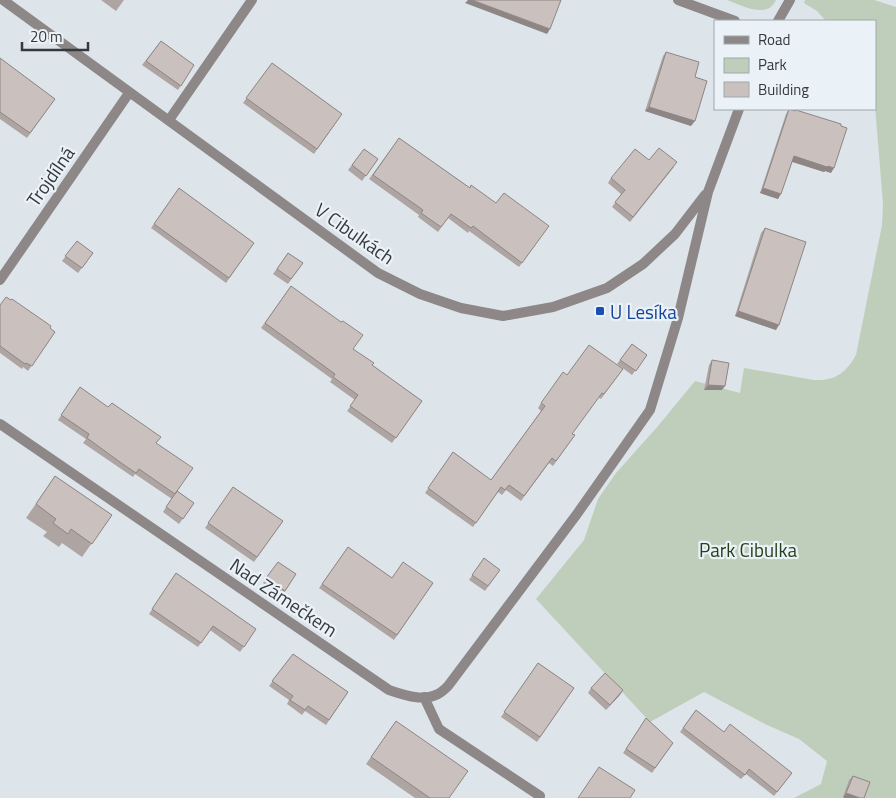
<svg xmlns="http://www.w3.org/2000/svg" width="896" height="798" viewBox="0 0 896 798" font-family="'Titillium Web',sans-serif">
<rect width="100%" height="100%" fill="#dde5eb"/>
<!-- green -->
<path fill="#bfceba" d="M 727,0 L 776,0 C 767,20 741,5 727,0 Z
M 805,0 L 874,0 L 896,7 L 896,798 L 794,798 L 821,784 L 827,761 L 799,739 L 767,725 L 704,692 L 650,722 L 536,599 L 584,540 L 598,499 L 616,473 L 658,426 L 695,381 L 740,393 L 744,368 L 814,380 C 835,381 846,373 856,355 L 882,225 L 883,204 L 875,106 L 875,21 L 826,21 L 817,11 L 804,3 Z"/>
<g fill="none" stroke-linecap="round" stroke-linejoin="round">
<!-- street -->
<path stroke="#8d8887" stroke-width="10" d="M 3,0 L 378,273 L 420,294 L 461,308 L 503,316 L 553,307 L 607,288 L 643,264 L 675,234 L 705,195
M 678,0 L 735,21
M 778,21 L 790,0
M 169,120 L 252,0
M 0,280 L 129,93
M 0,424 L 389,690 C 404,695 423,702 438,694 C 442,692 445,689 448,686 L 577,514 L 650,410 L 678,318 L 708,192 L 739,109
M 424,697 L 439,729 L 540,796"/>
</g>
<!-- wall -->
<path fill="#aea5a3" d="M 101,0 L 124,0 L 116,11 Z
M 161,41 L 194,65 L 178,90 L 142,65 Z
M 666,52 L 691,126 L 645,111 L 663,56 Z
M 0,58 L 55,99 L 27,138 L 0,119 Z
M 272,63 L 342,114 L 314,154 L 243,103 Z
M 789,109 L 831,173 L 825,171 L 824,172 L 792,162 L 778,199 L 760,193 L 786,114 Z
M 399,138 L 470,188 L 496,203 L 549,226 L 519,267 L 469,231 L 468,233 L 448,218 L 438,232 L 418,217 L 419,215 L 369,179 Z
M 364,149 L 378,159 L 362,181 L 348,170 Z
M 649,160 L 674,167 L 630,222 L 612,207 L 621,194 L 608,183 L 611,178 Z
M 179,188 L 254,243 L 226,283 L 151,228 Z
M 765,228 L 776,330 L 735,316 L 761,233 Z
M 77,241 L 93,253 L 78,273 L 62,261 Z
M 288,253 L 303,263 L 288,284 L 273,274 Z
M 291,286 L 353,349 L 372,365 L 422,401 L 392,443 L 347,411 L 355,400 L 330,382 L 332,379 L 261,328 Z
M 0,305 L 50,328 L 55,332 L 28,371 L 23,367 L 22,369 L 0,353 Z
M 632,344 L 647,355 L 632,375 L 617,364 Z
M 712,360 L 722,390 L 704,390 L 709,365 Z
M 623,369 L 601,399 L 598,397 L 572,434 L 575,435 L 553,466 L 549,463 L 521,501 L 506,490 L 502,495 L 498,492 L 473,527 L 425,493 L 453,452 L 491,480 L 541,411 L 538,408 L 541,403 L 567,375 Z
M 80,387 L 156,443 L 177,491 L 194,503 L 179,524 L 163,512 L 173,496 L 172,499 L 135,474 L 133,477 L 83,443 L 86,439 L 58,420 Z
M 55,476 L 112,515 L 82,557 L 62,543 L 59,547 L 43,536 L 47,532 L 26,518 Z
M 233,487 L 283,521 L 254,562 L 205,528 Z
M 348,547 L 392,578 L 433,583 L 394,640 L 319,588 Z
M 484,558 L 500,570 L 485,591 L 469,580 Z
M 278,562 L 296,574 L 282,596 L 263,583 Z
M 176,573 L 256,629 L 240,652 L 210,630 L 198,647 L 149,614 Z
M 293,654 L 348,692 L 326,725 L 305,711 L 302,715 L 287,704 L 289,700 L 269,686 Z
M 538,663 L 574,688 L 537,742 L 501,717 Z
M 591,688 L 623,690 L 606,710 L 588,693 Z
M 696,710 L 724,732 L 792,773 L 774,796 L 746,774 L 741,779 L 680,732 Z
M 646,718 L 673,743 L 652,773 L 623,753 Z
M 396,721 L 449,798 L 415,798 L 366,764 Z
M 853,776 L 864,798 L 845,798 L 843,797 L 849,780 Z"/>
<!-- shaded-wall -->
<path fill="#8d8684" d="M 468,0 L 472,0 L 550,29 L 547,34 L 465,3 Z
M 649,107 L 695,121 L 691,126 L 645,111 Z
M 794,156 L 828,166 L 834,168 L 831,173 L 825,171 L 824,172 L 790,161 Z
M 763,188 L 781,194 L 778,199 L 760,193 Z
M 738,311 L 779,325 L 776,330 L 735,316 Z
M 708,385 L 725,386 L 722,390 L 704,390 Z
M 623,690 L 620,695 L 606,710 L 610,705 Z
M 846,793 L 860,798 L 845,798 L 843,797 Z"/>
<!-- building -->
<path fill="#cac0bd" stroke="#8d8684" d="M 472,0 L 561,0 L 550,29 Z
M 161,41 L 194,65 L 181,86 L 146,61 Z
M 666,52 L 699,62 L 695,77 L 707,81 L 695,121 L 649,107 Z
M 0,58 L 55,99 L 30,133 L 0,112 Z
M 272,63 L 342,114 L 317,149 L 246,98 Z
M 789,109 L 795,111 L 796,110 L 841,124 L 841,126 L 847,128 L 834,168 L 828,166 L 827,167 L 794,156 L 781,194 L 763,188 Z
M 399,138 L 470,188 L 471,185 L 496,203 L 504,193 L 549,226 L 522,263 L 473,226 L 471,228 L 451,214 L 441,227 L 421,213 L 423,210 L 373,175 Z
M 659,148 L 677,162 L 633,217 L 615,202 L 625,190 L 611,178 L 635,149 L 649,160 Z
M 364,149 L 378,159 L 366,176 L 352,165 Z
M 179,188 L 254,243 L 229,278 L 154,224 Z
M 765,228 L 806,242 L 779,325 L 738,311 Z
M 77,241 L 93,253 L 82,268 L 65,256 Z
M 288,253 L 303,263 L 291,279 L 277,269 Z
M 291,286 L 341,322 L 343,321 L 363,335 L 353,349 L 374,363 L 372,365 L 422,401 L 396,438 L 350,406 L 358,395 L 333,377 L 335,374 L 265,323 Z
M 6,297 L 11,300 L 12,299 L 51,326 L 50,328 L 55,332 L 32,366 L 26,363 L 25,364 L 0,346 L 0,305 Z
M 632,344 L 647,355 L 636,371 L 620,360 Z
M 589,345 L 623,369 L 604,394 L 602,393 L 572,434 L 575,435 L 556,461 L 552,458 L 524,496 L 509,485 L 505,490 L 501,487 L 476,523 L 428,488 L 453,452 L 491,480 L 545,406 L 541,403 L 563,372 L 567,375 Z
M 712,360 L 729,363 L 725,386 L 708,385 Z
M 80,387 L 108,407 L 112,403 L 161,437 L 156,443 L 193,468 L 175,494 L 139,469 L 136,473 L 124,465 L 87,438 L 89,434 L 61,415 Z
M 55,476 L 112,515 L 92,544 L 71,529 L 68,534 L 53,523 L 56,519 L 36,504 Z
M 233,487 L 283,521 L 257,557 L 208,523 Z
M 177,491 L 194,503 L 183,519 L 166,507 Z
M 348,547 L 392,578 L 403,562 L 433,583 L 397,635 L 322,584 Z
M 484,558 L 500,570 L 488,586 L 472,575 Z
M 278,562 L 296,574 L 285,591 L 266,578 Z
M 176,573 L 256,629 L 244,647 L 213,626 L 201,643 L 152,609 Z
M 293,654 L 348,692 L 329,720 L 308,706 L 305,710 L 290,700 L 293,696 L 272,681 Z
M 538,663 L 574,688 L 540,737 L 504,712 Z
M 605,673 L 623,690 L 610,705 L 591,688 Z
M 696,710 L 724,732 L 730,724 L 792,773 L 777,792 L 749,769 L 745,775 L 683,728 Z
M 646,718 L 673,743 L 655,768 L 626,749 Z
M 396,721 L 468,771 L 449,798 L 430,798 L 371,757 Z
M 599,767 L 635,790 L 630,798 L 578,798 Z
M 853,776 L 870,782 L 864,798 L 860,798 L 846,793 Z"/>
<!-- markers -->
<rect fill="#1a4fb4" stroke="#eaf2f8" stroke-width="2" x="595" y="306" width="10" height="10" rx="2.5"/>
<g text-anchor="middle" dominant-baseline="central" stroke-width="4.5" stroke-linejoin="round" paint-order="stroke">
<!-- street labels -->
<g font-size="19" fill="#36393b" stroke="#eaf2f8">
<text transform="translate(50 176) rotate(-55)">Trojdílná</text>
<text transform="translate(355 233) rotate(35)">V Cibulkách</text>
<text transform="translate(284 597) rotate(34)">Nad Zámečkem</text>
</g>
<!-- transit labels -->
<g font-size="19" fill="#164399" stroke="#eaf2f8" text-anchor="start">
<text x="610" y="311">U Lesíka</text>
</g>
<!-- park labels -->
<g font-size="19" fill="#244018" stroke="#eaf2f8">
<text x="748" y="549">Park Cibulka</text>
</g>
</g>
<!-- legend -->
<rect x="714" y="20" width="162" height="90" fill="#eaf2f8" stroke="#a2a8ac"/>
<rect x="724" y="36" width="25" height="8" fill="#8d8887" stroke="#a2a8ac"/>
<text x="758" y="45" font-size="15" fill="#36393b">Road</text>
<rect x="724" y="58" width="25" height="15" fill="#bfceba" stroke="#a2a8ac"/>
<text x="758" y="70" font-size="15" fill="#36393b">Park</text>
<rect x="724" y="82" width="25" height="15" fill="#cac0bd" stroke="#a2a8ac"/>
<text x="758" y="95" font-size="15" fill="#36393b">Building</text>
<!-- scale -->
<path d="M22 42v8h66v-8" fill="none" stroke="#36393b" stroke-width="2.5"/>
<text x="30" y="42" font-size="15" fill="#36393b" stroke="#eaf2f8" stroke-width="4" paint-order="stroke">20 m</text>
</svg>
